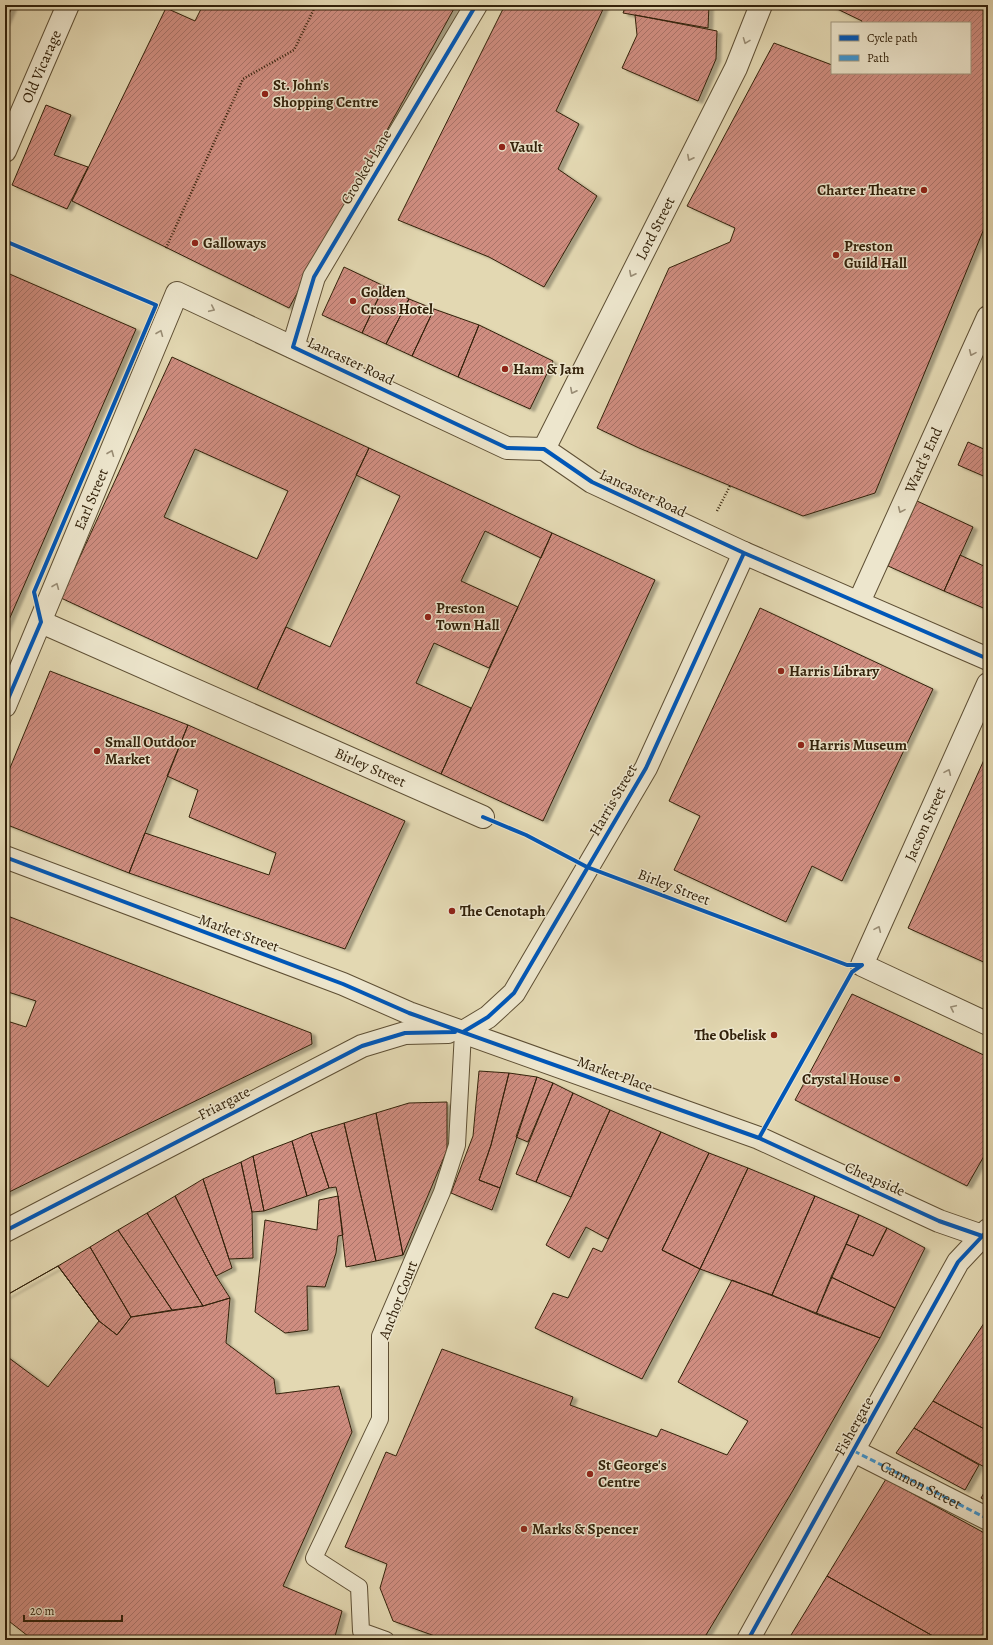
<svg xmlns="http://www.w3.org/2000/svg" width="993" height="1645" viewBox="0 0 993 1645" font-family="Alegreya,serif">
<defs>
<pattern id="building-hatch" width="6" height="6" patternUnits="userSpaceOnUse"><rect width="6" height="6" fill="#cf8d80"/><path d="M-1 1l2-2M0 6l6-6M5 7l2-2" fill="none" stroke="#a97367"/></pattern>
<filter id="shadow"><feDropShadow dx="4.5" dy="2.5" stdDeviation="1" flood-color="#0004"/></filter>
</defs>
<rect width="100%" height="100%" fill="#e3d8b2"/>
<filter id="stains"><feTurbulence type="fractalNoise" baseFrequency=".005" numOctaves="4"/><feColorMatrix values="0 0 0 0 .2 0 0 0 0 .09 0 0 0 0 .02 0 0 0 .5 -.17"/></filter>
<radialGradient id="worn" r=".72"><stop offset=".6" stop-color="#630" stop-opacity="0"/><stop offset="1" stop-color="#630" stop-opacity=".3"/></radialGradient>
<!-- building -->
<path fill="url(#building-hatch)" stroke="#32210a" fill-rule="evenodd" filter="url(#shadow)" d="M 5,5 L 13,5 L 5,23 Z
M 203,5 L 456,5 L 289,308 L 72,201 L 166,8 L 195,21 Z
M 505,5 L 605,5 L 556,111 L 579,124 L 558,169 L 597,196 L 544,287 L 489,257 L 398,220 Z
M 626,5 L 709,5 L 708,28 L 623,13 Z
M 988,5 L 988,219 L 875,493 L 803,516 L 639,448 L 597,428 L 669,268 L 730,242 L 735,228 L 687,206 L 774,43 L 832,65 L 832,73 L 970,73 L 970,23 L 861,23 L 862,21 L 831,6 Z
M 635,15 L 717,31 L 716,59 L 698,101 L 622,68 L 637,35 Z
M 46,105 L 71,115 L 54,155 L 88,167 L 67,209 L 12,185 Z
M 344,267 L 384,286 L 362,333 L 322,315 Z
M 5,272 L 136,329 L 5,629 Z
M 384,286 L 409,299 L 386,344 L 362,333 Z
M 409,299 L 434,309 L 412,356 L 386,344 Z
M 434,309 L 479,325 L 458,377 L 412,356 Z
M 479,325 L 553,361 L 530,409 L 458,377 Z
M 172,357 L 369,448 L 257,689 L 61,598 ZM 195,449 L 288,491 L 257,559 L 164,517 Z
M 968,442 L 988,451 L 988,478 L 958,465 Z
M 369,448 L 552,533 L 541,558 L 485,531 L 461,581 L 518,607 L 489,668 L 434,643 L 416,683 L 471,708 L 441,774 L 257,689 L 286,627 L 330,647 L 400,496 L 356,475 Z
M 917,501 L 973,527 L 944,591 L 888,566 Z
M 552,533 L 655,580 L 543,821 L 441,774 Z
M 960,555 L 988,568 L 988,610 L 944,591 Z
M 760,608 L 933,689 L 842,881 L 812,866 L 786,922 L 674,870 L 700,816 L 669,801 Z
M 50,671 L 188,725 L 129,873 L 5,824 L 5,780 Z
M 188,725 L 405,821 L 345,949 L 129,873 L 145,833 L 269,875 L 276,853 L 189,817 L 198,790 L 167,776 Z
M 988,751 L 988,964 L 908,928 Z
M 5,915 L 311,1033 L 312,1044 L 5,1194 L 5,1027 L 7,1021 L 26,1027 L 36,1001 L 5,991 Z
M 852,994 L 988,1057 L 988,1149 L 967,1186 L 795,1100 Z
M 479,1071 L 509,1073 L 491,1145 L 479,1180 L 500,1188 L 492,1210 L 451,1193 L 473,1136 Z
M 509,1073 L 537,1077 L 500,1188 L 479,1180 L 491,1145 Z
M 537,1077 L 553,1083 L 528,1142 L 516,1137 Z
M 553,1083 L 573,1093 L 536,1182 L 516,1174 Z
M 573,1093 L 610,1110 L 571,1197 L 536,1182 Z
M 447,1102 L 447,1150 L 403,1255 L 376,1113 L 409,1103 Z
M 610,1110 L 661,1132 L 608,1239 L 586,1227 L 569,1258 L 546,1245 L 571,1197 Z
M 376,1113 L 403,1255 L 376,1261 L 344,1123 Z
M 344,1123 L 376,1261 L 346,1267 L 338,1196 L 336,1187 L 329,1188 L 311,1133 Z
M 661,1132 L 709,1153 L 662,1250 L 700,1269 L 642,1379 L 535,1328 L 553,1293 L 568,1298 L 593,1248 L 602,1252 Z
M 311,1133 L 329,1188 L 307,1196 L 292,1141 Z
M 292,1141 L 307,1196 L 264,1211 L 253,1156 Z
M 709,1153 L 748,1168 L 700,1269 L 662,1250 Z
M 253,1156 L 264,1211 L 252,1212 L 241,1162 Z
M 241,1162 L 252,1212 L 253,1258 L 229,1259 L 203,1179 Z
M 748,1168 L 815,1196 L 772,1295 L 700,1269 Z
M 203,1179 L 232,1268 L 216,1276 L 175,1196 Z
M 175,1196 L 216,1276 L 230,1298 L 203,1306 L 147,1213 Z
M 338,1196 L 343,1235 L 338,1236 L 336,1253 L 325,1287 L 307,1286 L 308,1330 L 285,1333 L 255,1312 L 265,1220 L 317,1230 L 319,1200 Z
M 815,1196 L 859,1215 L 816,1314 L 772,1295 Z
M 147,1213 L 203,1306 L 172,1310 L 118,1230 Z
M 859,1215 L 887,1228 L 873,1256 L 846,1244 Z
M 887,1228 L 925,1248 L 895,1308 L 831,1277 L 846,1244 L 873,1256 Z
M 118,1230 L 172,1310 L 131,1317 L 90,1247 Z
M 90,1247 L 131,1317 L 117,1335 L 99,1321 L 58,1266 Z
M 58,1266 L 99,1321 L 117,1335 L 131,1317 L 203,1306 L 230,1298 L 226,1343 L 274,1379 L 276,1394 L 339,1386 L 352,1432 L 283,1586 L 342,1611 L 334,1640 L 33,1640 L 5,1618 L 5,1296 Z
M 58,1266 L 99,1321 L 48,1387 L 5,1355 L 5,1296 Z
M 831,1277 L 895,1308 L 880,1338 L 816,1314 Z
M 732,1280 L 880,1338 L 792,1492 L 703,1640 L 446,1640 L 393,1621 L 380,1588 L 387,1564 L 345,1547 L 386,1452 L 396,1456 L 442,1349 L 573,1397 L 570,1405 L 657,1437 L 661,1429 L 727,1455 L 748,1421 L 678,1382 Z
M 988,1317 L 988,1431 L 933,1401 Z
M 933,1401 L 988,1431 L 988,1469 L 914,1428 Z
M 914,1428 L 979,1465 L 965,1490 L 896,1453 Z
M 886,1479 L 988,1535 L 988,1640 L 940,1640 L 827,1576 Z
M 988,1486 L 988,1502 L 981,1498 Z
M 827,1576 L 940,1640 L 788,1640 Z"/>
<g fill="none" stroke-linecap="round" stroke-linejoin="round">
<defs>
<path id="lane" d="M 386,1640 L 361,1631 L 359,1587 L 314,1558 L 380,1419 L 380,1336 L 442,1192 L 457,1145 L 463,1032"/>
<g id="street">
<path id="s1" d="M 5,151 L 68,5"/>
<path d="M 293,347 L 314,277 L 476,5"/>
<path id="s2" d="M 544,449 L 736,68 L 761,5"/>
<path id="s3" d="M 859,602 L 988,317"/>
<path id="s4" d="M 41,622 L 483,817"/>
<path d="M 988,684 L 862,965 L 988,1024"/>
<path id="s5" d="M 5,706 L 177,293 L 507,448 L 544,449 L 592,482 L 744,553 L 988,659"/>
<path d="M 5,857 L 343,984 L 409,1013 L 759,1138 L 939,1221 L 988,1238"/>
<path d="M 463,1032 L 488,1017 L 514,993 L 646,768 L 744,553"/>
<path d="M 5,1231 L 362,1046 L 405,1033 L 448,1032"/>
<path id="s6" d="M 854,1451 L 988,1519"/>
<path d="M 748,1640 L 958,1262 L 988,1230"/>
</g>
</defs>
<!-- lane casing -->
<use href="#lane" stroke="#5e4f34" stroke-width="18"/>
<!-- street casing -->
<use href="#street" stroke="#5e4f34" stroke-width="24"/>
<!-- path -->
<path stroke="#32210a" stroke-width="2.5" stroke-dasharray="1 2" stroke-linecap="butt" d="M 5,241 L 143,300
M 166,248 L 243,79 L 294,50 L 316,5
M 717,511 L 730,486"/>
<!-- lane -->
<use href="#lane" stroke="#ede6cd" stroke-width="16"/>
<!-- street -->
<use href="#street" stroke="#ede6cd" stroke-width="22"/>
<!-- quiet -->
<path stroke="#3d95d2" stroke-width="3" stroke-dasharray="6 3" stroke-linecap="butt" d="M 854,1451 L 988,1519"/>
<defs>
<path id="cycleway" d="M 476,5 L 314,277 L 293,347 L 507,448 L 544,449 L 592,482 L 744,553 L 988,659
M 5,241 L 156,305 L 34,592 L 41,622 L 5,706
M 483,817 L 526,835 L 587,867 L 847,965 L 862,965
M 5,857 L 343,984 L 409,1013 L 759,1138 L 939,1221 L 988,1238
M 463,1032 L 488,1017 L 514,993 L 646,768 L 744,553
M 759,1138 L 852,972 L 862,965
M 5,1231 L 362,1046 L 405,1033 L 455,1032
M 748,1640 L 958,1262 L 988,1230"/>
</defs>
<!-- cycleway casing -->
<use href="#cycleway" stroke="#ede6cd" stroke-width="6"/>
<!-- cycleway -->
<use href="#cycleway" stroke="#0057b8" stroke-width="4"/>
</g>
<!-- one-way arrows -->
<defs><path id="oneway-chevron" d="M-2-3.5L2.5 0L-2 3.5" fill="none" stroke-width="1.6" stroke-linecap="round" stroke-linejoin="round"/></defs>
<g stroke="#998d75">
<use href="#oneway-chevron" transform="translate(746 41) rotate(111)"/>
<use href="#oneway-chevron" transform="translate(690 158) rotate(117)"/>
<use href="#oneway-chevron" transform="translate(632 274) rotate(117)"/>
<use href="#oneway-chevron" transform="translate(212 309) rotate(25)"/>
<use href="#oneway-chevron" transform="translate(160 333) rotate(-68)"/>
<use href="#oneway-chevron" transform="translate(972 353) rotate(114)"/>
<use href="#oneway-chevron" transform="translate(573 391) rotate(117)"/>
<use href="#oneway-chevron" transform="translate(111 453) rotate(-68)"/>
<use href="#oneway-chevron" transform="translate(901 510) rotate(114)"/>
<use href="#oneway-chevron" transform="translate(56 586) rotate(-68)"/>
<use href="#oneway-chevron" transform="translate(948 772) rotate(-66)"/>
<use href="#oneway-chevron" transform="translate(878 929) rotate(-66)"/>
<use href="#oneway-chevron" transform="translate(953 1008) rotate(-155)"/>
</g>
<!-- markers -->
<g fill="#8f2418" stroke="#ede6cd" stroke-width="1.5">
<circle cx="265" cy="94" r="4"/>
<circle cx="502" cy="147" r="4"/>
<circle cx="924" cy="190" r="4"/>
<circle cx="195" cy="243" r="4"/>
<circle cx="836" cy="255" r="4"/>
<circle cx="353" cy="301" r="4"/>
<circle cx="505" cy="369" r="4"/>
<circle cx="428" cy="617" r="4"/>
<circle cx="781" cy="671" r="4"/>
<circle cx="801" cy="745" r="4"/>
<circle cx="97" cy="751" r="4"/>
<circle cx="452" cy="911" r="4"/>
<circle cx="774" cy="1035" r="4"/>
<circle cx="897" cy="1079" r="4"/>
<circle cx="590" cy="1474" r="4"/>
<circle cx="524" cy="1529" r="4"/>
</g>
<g text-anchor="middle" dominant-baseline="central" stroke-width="3" stroke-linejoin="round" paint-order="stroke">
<!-- street labels -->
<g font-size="15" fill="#32210a" stroke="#ede6cd">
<text stroke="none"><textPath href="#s1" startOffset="92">Old Vicarage</textPath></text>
<text transform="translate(366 167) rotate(-59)">Crooked Lane</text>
<text stroke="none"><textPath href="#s2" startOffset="247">Lord Street</textPath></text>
<text transform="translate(351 361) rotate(25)">Lancaster Road</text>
<text stroke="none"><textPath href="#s3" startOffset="156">Ward's End</textPath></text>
<text transform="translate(643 493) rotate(25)">Lancaster Road</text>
<text stroke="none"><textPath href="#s5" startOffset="224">Earl Street</textPath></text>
<text stroke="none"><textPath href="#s4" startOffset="360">Birley Street</textPath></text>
<text transform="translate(613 800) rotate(-60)">Harris Street</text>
<text transform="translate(925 824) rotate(-66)">Jacson Street</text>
<text transform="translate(674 887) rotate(21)">Birley Street</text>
<text transform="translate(239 933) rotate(20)">Market Street</text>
<text transform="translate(615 1074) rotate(20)">Market Place</text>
<text transform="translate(224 1103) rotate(-27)">Friargate</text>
<text transform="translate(875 1179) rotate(24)">Cheapside</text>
<text transform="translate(398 1300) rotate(-69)">Anchor Court</text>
<text transform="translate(854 1426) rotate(-61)">Fishergate</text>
<text stroke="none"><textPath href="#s6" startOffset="75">Cannon Street</textPath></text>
</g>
<!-- poi labels -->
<g font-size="15" font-weight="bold" fill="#32210a" stroke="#ede6cd" text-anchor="start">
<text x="273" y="85">St. John's<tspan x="273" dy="17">Shopping Centre</tspan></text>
<text x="510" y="147">Vault</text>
<text x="916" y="190" text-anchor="end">Charter Theatre</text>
<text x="203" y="243">Galloways</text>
<text x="844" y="246">Preston<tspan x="844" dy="17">Guild Hall</tspan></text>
<text x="361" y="292">Golden<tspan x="361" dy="17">Cross Hotel</tspan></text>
<text x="513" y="369">Ham &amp; Jam</text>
<text x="436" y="608">Preston<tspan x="436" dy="17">Town Hall</tspan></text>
<text x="789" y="671">Harris Library</text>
<text x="105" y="742">Small Outdoor<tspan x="105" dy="17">Market</tspan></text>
<text x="809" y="745">Harris Museum</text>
<text x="460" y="911">The Cenotaph</text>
<text x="766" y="1035" text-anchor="end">The Obelisk</text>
<text x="889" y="1079" text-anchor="end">Crystal House</text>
<text x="598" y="1465">St George's<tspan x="598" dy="17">Centre</tspan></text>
<text x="532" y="1529">Marks &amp; Spencer</text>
</g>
</g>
<!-- margin -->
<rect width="993" height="1645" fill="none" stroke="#e3d8b2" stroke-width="20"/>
<rect x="6" y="6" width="981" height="1633" fill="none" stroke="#32210a" stroke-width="2"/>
<rect x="10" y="10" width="973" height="1625" fill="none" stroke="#32210a"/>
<!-- legend -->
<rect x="831" y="22" width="140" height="52" fill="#ede6cd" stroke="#a2977f"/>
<rect x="839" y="35" width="20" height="6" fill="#0057b8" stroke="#a2977f"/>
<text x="867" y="42" font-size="12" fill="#32210a">Cycle path</text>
<rect x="839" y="55" width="20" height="6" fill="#3d95d2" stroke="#a2977f"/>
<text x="867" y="62" font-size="12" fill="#32210a">Path</text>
<!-- scale -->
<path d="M24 1615v6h98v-6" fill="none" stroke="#32210a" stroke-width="2"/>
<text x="30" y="1615" font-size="12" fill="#32210a" stroke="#ede6cd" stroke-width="3" paint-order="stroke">20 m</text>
<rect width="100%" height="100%" filter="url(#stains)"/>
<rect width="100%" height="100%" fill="url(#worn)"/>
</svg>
